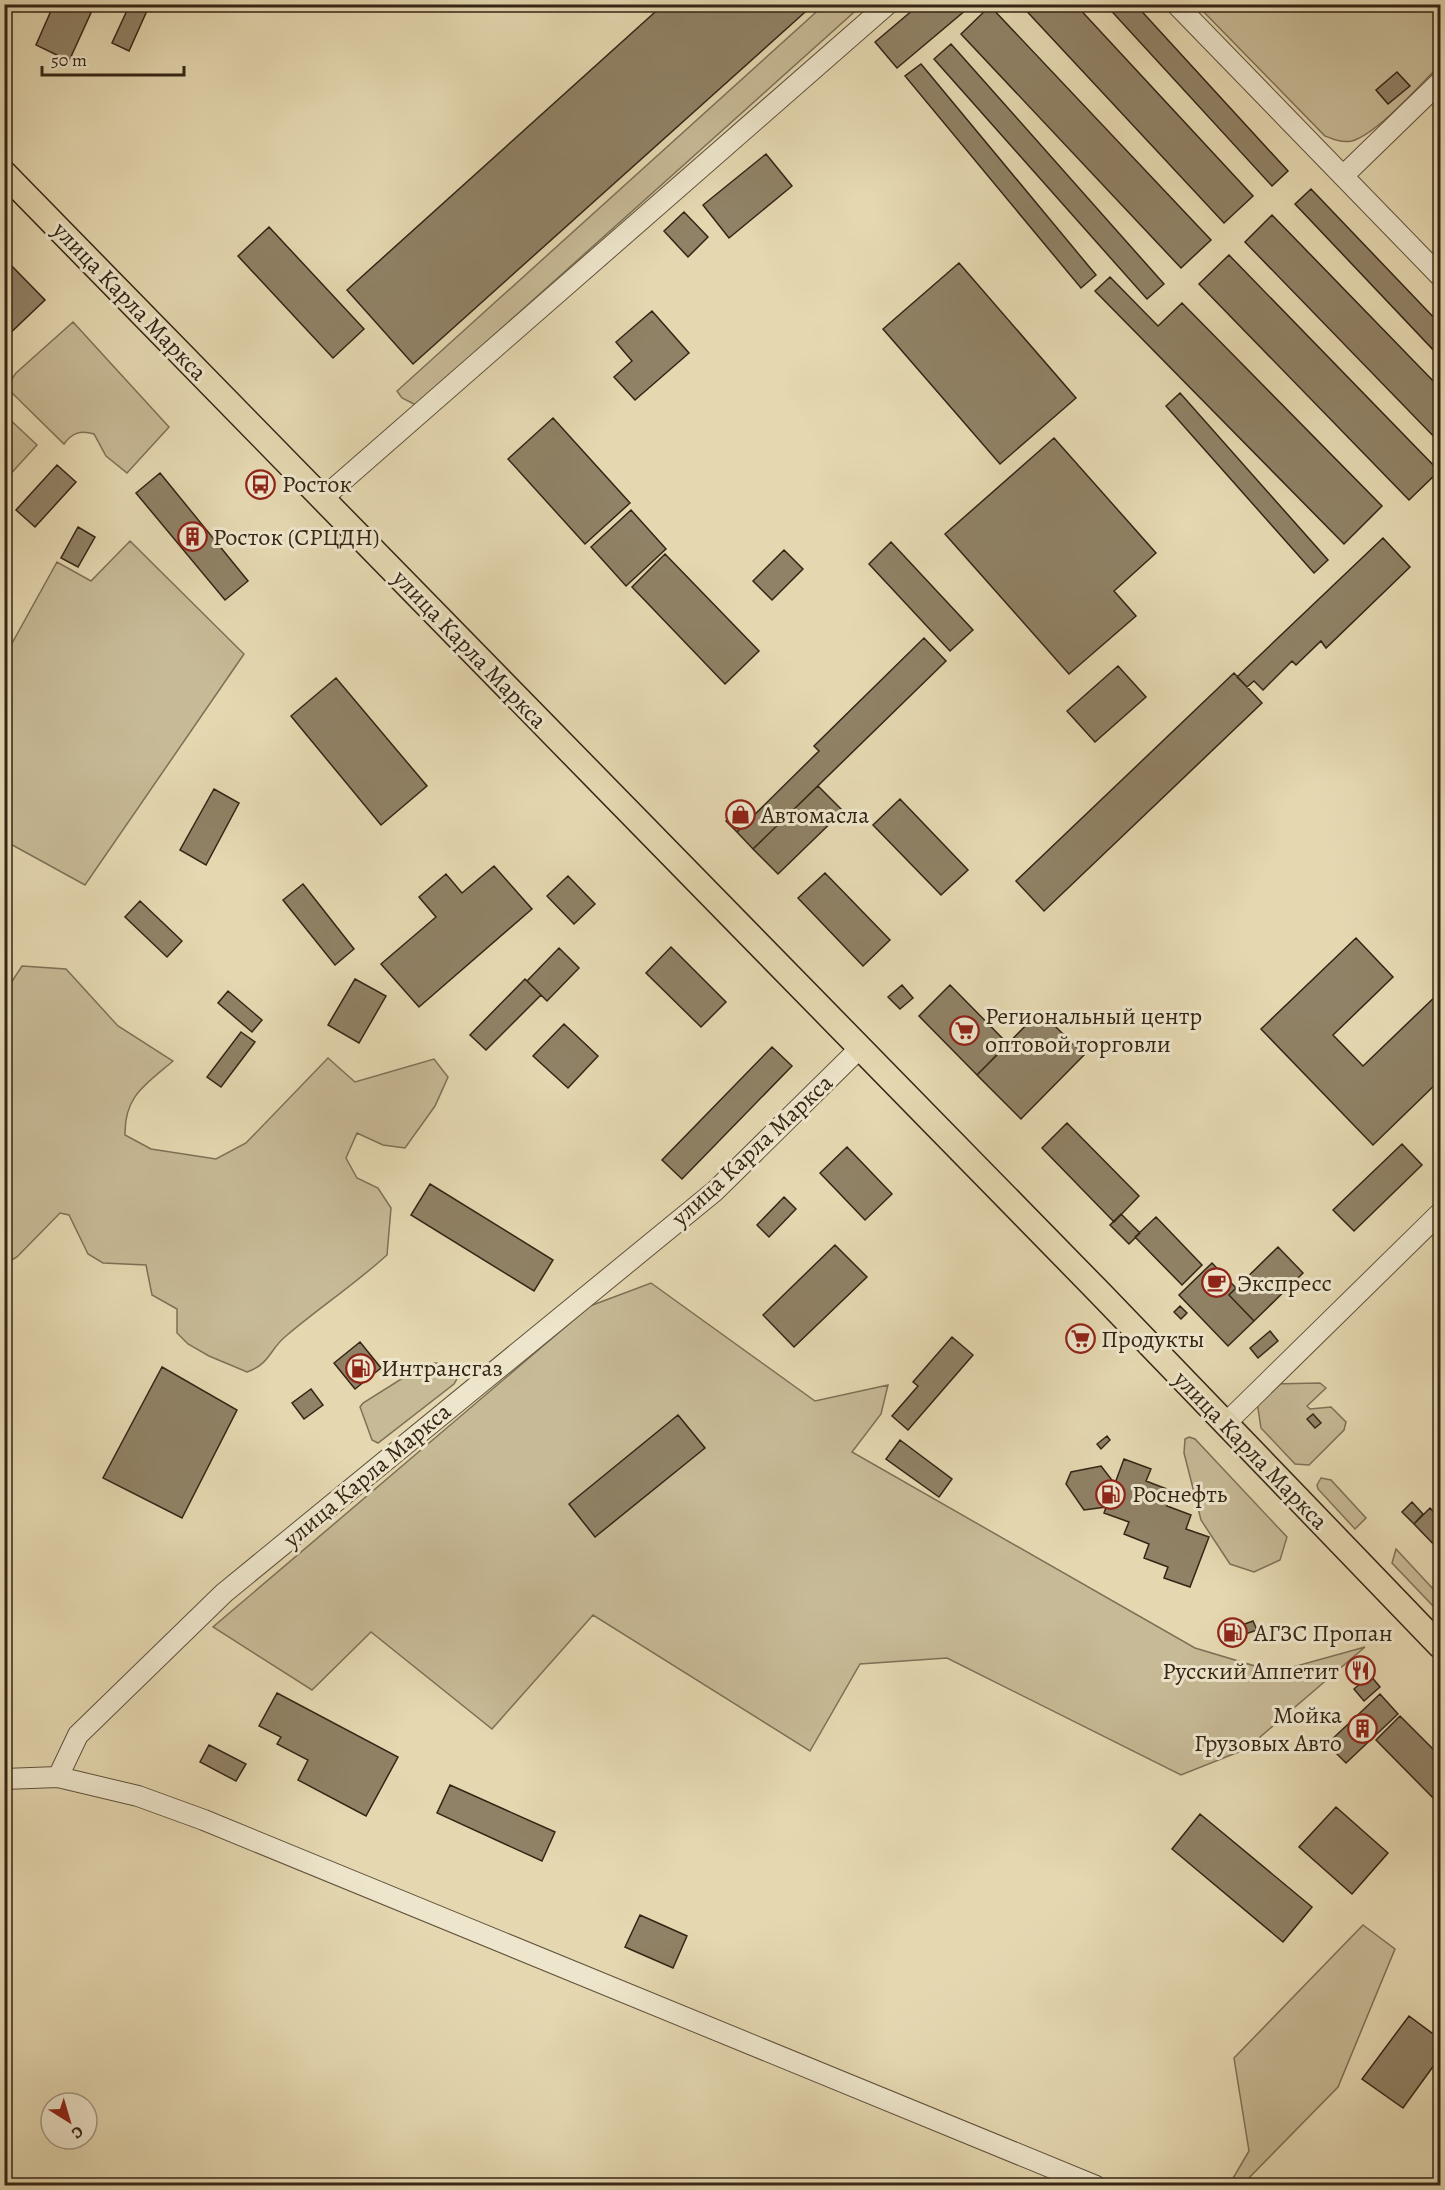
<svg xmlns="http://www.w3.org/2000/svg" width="1445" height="2190" viewBox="0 0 1445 2190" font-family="Alegreya,serif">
<rect width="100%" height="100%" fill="#e5d8b1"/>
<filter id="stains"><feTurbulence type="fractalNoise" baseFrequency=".00333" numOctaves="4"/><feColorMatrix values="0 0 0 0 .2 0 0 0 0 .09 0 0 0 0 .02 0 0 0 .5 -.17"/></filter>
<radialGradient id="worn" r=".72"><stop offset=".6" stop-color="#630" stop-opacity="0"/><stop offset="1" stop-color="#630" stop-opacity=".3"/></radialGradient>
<!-- green -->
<path fill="#c7ba96" stroke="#7e7056" stroke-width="1.5" d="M 824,5 L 862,5 L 416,405 L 402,398 L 397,391 Z
M 1197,5 L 1440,5 L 1440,65 C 1421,84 1377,134 1352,141 C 1342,143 1335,140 1325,136 Z
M 73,322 L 169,427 L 127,473 L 106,456 L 94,434 C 80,430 72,433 64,444 L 10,391 L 9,383 L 16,373 Z
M 4,414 L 37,445 L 5,480 L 4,480 Z
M 130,541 L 244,654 L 85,885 L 5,841 L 5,656 L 57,562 L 91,581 Z
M 22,966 L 66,969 L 118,1026 L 173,1061 C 146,1084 124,1096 125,1135 L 151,1149 L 216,1159 L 246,1143 L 328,1058 L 355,1082 L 434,1059 L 448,1077 L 435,1106 L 405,1148 L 383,1145 L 357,1133 L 346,1158 L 357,1178 L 378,1188 L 391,1208 L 387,1255 C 355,1284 319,1308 286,1336 C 269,1350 270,1364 247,1372 L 209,1356 L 188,1344 L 177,1333 L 177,1309 L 152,1295 L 146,1265 L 103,1263 L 88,1254 L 69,1215 L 60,1213 L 17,1257 L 5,1264 L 5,992 Z
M 651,1283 L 815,1401 L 888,1385 L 881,1414 L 852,1452 L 1195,1648 L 1275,1672 L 1365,1647 L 1246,1749 L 1181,1775 L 947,1658 L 860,1664 L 810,1751 L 593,1615 L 492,1729 L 371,1632 L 312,1690 L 213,1627 L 590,1306 Z
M 437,1363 L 458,1377 L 454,1384 L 378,1443 L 372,1440 L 360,1407 L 363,1403 L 425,1364 Z
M 1320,1383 L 1326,1388 L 1307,1406 L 1310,1409 L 1331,1407 L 1346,1422 L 1344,1430 L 1309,1465 L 1295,1464 L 1261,1428 L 1257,1402 L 1271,1384 Z
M 1189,1437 L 1195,1439 L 1287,1537 L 1280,1560 L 1254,1572 L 1230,1564 L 1201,1520 L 1184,1453 L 1185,1439 Z
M 1321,1478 L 1331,1480 L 1366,1518 L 1355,1529 L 1318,1489 L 1317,1485 Z
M 1396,1549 L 1435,1591 L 1434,1607 L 1392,1563 Z
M 1363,1925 L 1395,1949 L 1338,2087 L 1242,2185 L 1229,2185 L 1249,2151 L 1234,2058 Z"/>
<!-- building -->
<path fill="#908266" stroke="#342515" stroke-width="1.5" d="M 54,4 L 95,4 L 69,61 L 36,45 Z
M 130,4 L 150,4 L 129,51 L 112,43 Z
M 664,4 L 814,4 L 413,364 L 347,290 Z
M 920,4 L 973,4 L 897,68 L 875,42 Z
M 1020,4 L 1075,4 L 1253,196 L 1224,223 Z
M 1105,4 L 1135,4 L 1288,171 L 1272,186 Z
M 990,6 L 1211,240 L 1181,268 L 961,34 Z
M 951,44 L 1164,284 L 1147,299 L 934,59 Z
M 921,64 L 1096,275 L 1081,288 L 905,76 Z
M 1397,72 L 1410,86 L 1388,104 L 1376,90 Z
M 766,154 L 792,186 L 729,238 L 703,205 Z
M 1311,189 L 1440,324 L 1440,357 L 1295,204 Z
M 684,212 L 708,237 L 688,257 L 664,231 Z
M 1272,215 L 1440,388 L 1440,443 L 1245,242 Z
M 269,227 L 364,329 L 333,358 L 238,256 Z
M 1229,255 L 1439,471 L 1409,500 L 1199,284 Z
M 4,258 L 45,300 L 6,337 L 4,336 Z
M 959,263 L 1076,398 L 1000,464 L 883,329 Z
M 1110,277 L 1158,326 L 1182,303 L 1382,506 L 1344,544 L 1095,291 Z
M 652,311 L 689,353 L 635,400 L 614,377 L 632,361 L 616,342 Z
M 1180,393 L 1328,560 L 1314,573 L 1166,406 Z
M 553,418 L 630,503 L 585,544 L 508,459 Z
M 1054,438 L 1156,553 L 1114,591 L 1136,616 L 1069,674 L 945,534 Z
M 57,465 L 76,482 L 35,527 L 16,510 Z
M 160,473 L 248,581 L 225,600 L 136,493 Z
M 631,510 L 666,549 L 626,586 L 591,547 Z
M 78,527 L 95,537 L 78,567 L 61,558 Z
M 1383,538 L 1410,567 L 1326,648 L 1321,641 L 1296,665 L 1292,661 L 1263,690 L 1254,681 L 1247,687 L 1237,677 Z
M 891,542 L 973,630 L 950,651 L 869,564 Z
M 784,550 L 803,569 L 772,600 L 753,581 Z
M 665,554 L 759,651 L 725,684 L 632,587 Z
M 924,638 L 946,661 L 753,849 L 737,832 L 819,751 L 814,746 Z
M 1118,666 L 1146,697 L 1095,742 L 1067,711 Z
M 1234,673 L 1262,703 L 1044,911 L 1016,881 Z
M 336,678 L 427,786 L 381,825 L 291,716 Z
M 818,786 L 843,811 L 778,874 L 753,849 Z
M 214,789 L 239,803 L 206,865 L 180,850 Z
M 900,799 L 968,870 L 941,895 L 873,825 Z
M 742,805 L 753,816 L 737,832 L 726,821 Z
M 494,866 L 532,909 L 419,1007 L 381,964 L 436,917 L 419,897 L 446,874 L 462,893 Z
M 825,873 L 890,940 L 863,966 L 798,898 Z
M 568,876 L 595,904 L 574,924 L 547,896 Z
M 303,884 L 354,949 L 335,965 L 283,900 Z
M 140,901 L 182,941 L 167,957 L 125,917 Z
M 1356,938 L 1393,977 L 1333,1035 L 1363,1066 L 1440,992 L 1440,1080 L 1373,1145 L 1261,1029 Z
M 671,947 L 726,1002 L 701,1027 L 646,973 Z
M 559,948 L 579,968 L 547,1001 L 527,981 Z
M 355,979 L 386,996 L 359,1043 L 328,1025 Z
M 525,979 L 541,995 L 486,1050 L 470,1035 Z
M 902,985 L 913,998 L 900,1009 L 888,997 Z
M 950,985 L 1008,1044 L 977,1075 L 919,1016 Z
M 228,991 L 262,1020 L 252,1032 L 218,1003 Z
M 1040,1011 L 1084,1055 L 1021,1119 L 977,1075 Z
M 564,1024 L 598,1056 L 568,1088 L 533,1056 Z
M 241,1032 L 255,1042 L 221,1087 L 207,1077 Z
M 772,1047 L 792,1066 L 682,1179 L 662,1160 Z
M 1067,1123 L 1139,1196 L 1114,1222 L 1042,1148 Z
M 1402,1144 L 1422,1165 L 1354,1231 L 1333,1210 Z
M 847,1147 L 892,1194 L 865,1220 L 820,1173 Z
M 430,1184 L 553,1260 L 534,1291 L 411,1215 Z
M 784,1197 L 796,1209 L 769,1237 L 757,1225 Z
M 1121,1214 L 1140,1233 L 1129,1244 L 1110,1225 Z
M 1156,1217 L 1202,1265 L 1182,1285 L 1135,1237 Z
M 835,1245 L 867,1277 L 794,1347 L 763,1315 Z
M 1278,1247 L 1303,1273 L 1254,1321 L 1229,1295 Z
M 1212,1263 L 1236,1288 L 1229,1295 L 1254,1321 L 1228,1346 L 1179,1295 Z
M 1180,1306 L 1187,1313 L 1181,1319 L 1174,1312 Z
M 1077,1327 L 1092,1342 L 1083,1351 L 1068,1336 Z
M 1270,1331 L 1278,1341 L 1258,1358 L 1250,1348 Z
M 952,1337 L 973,1355 L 908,1430 L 892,1416 L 918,1386 L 913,1382 Z
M 360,1342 L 381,1368 L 355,1389 L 334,1363 Z
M 162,1367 L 237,1410 L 182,1518 L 103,1478 Z
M 311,1389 L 323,1405 L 304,1419 L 292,1403 Z
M 1313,1414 L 1321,1423 L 1315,1428 L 1307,1419 Z
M 678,1415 L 705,1448 L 595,1537 L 569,1504 Z
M 1107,1436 L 1110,1440 L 1101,1449 L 1097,1444 Z
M 900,1440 L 952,1479 L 939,1497 L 886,1459 Z
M 1124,1459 L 1151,1469 L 1146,1481 L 1172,1491 L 1167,1506 L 1191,1515 L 1186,1529 L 1209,1537 L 1190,1587 L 1164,1578 L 1168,1567 L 1144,1558 L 1149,1544 L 1124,1534 L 1129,1522 L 1104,1513 Z
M 1101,1466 L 1115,1484 L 1106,1507 L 1084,1510 L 1066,1484 L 1071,1472 Z
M 1412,1502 L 1423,1514 L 1414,1524 L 1402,1512 Z
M 1430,1508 L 1440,1518 L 1440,1551 L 1414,1524 Z
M 1253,1621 L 1257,1630 L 1231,1639 L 1228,1630 Z
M 1361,1664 L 1368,1672 L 1358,1680 L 1351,1672 Z
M 1370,1675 L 1380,1687 L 1364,1701 L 1354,1689 Z
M 277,1693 L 398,1757 L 366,1816 L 298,1780 L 308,1760 L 277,1744 L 281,1737 L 259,1726 Z
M 1380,1694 L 1398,1714 L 1346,1763 L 1327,1744 Z
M 1400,1716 L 1440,1756 L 1440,1799 L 1437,1802 L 1376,1740 Z
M 209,1745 L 246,1764 L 236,1781 L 200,1762 Z
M 450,1785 L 555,1832 L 542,1861 L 437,1813 Z
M 1336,1807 L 1388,1853 L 1352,1894 L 1299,1847 Z
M 1200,1814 L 1312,1907 L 1283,1942 L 1172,1849 Z
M 640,1915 L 687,1936 L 673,1968 L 625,1947 Z
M 1409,2016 L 1440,2039 L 1440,2057 L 1403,2108 L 1362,2079 Z"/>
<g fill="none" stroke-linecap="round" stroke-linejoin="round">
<defs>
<path id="minor" d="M 1176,4 L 1440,276
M 1343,176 L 1440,82
M 323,498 L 888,4
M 1225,1424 L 1440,1213
M 58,1777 L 78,1735 L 224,1593 L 715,1191 L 859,1049
M 4,1779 L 58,1777 L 138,1796 L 204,1820 L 1096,2186"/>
<path id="major" d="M 4,173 L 1100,1293 L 1440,1646"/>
</defs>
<!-- minor casing -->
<use href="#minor" stroke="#60523c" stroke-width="22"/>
<!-- major casing -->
<use href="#major" stroke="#342515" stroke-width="27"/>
<!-- minor -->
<use href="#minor" stroke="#eee6cc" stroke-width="20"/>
<!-- major -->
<use href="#major" stroke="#e5d8b1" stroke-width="24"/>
</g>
<!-- icons -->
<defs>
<symbol id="bus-ring" viewBox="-11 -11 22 22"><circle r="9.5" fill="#eee6cc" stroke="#8f2418" stroke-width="1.5"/><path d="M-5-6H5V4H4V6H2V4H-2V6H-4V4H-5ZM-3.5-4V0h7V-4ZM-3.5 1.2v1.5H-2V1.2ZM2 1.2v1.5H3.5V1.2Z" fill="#8f2418"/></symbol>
<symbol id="building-ring" viewBox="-11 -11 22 22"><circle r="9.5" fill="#eee6cc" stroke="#8f2418" stroke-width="1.5"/><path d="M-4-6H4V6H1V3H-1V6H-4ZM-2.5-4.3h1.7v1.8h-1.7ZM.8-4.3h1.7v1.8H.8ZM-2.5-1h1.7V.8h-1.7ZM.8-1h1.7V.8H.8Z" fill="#8f2418"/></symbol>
<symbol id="shop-ring" viewBox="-11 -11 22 22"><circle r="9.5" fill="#eee6cc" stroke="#8f2418" stroke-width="1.5"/><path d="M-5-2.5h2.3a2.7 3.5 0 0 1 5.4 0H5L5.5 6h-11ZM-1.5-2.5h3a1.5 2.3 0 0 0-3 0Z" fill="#8f2418"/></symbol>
<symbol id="supermarket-ring" viewBox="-11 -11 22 22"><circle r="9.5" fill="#eee6cc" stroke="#8f2418" stroke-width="1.5"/><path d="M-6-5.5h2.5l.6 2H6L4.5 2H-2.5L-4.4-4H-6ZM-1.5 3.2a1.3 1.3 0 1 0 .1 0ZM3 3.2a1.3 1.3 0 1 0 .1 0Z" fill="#8f2418"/></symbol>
<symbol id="cafe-ring" viewBox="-11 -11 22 22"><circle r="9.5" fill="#eee6cc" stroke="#8f2418" stroke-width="1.5"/><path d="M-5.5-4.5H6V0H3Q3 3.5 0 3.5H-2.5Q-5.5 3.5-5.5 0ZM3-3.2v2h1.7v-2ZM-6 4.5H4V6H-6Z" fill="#8f2418"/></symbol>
<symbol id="fuel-ring" viewBox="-11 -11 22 22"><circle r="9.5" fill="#eee6cc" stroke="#8f2418" stroke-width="1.5"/><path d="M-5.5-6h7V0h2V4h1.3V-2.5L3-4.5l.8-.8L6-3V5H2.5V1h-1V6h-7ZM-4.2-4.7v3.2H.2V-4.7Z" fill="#8f2418"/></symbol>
<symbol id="restaurant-ring" viewBox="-11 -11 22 22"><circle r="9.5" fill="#eee6cc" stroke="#8f2418" stroke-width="1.5"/><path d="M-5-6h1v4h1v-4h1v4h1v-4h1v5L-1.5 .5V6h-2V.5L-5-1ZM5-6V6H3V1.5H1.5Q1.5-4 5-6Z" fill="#8f2418"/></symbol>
</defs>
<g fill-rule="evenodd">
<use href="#bus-ring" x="244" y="468" width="33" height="33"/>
<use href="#building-ring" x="176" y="520" width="33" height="33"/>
<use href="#shop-ring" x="724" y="798" width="33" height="33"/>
<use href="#supermarket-ring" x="948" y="1014" width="33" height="33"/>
<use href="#cafe-ring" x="1200" y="1266" width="33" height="33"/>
<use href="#supermarket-ring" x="1064" y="1322" width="33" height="33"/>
<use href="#fuel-ring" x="344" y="1352" width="33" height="33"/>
<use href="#fuel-ring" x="1094" y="1478" width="33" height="33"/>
<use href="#fuel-ring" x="1216" y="1616" width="33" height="33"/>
<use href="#restaurant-ring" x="1344" y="1654" width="33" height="33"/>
<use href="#building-ring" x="1346" y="1712" width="33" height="33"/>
</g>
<g text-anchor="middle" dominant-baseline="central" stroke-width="6" stroke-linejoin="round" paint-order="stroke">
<!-- street labels -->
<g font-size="24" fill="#342515" stroke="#eee6cc">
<text transform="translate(130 301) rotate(46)">улица Карла Маркса</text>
<text transform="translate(470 649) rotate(46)">улица Карла Маркса</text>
<text transform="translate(752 1150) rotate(-43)">улица Карла Маркса</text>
<text transform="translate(1251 1450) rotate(46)">улица Карла Маркса</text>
<text transform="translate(367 1475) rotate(-40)">улица Карла Маркса</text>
</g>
<!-- poi labels -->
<g font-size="24" fill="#342515" stroke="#eee6cc" text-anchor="start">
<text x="282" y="484">Росток</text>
<text x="213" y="537">Росток (СРЦДН)</text>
<text x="761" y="815">Автомасла</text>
<text x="985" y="1016">Региональный центр<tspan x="985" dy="28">оптовой торговли</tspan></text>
<text x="1237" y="1283">Экспресс</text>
<text x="1101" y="1339">Продукты</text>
<text x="381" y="1368">Интрансгаз</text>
<text x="1132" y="1494">Роснефть</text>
<text x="1254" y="1633">АГЗС Пропан</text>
<text x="1339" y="1671" text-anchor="end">Русский Аппетит</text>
<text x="1342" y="1715" text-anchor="end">Мойка<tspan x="1342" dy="28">Грузовых Авто</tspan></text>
</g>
</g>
<!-- margin -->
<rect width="1445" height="2190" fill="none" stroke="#e5d8b1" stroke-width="24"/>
<rect x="6" y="6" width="1433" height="2178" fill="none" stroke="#342515" stroke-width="3"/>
<rect x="12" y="12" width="1421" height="2166" fill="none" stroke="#342515" stroke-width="1.5"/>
<!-- north arrow -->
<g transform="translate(69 2121) rotate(143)"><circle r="28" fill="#eee6cc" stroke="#a49983" stroke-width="1.5"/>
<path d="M0-4.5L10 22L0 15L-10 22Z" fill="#8f2418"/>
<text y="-9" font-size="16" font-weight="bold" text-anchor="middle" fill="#342515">С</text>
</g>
<!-- scale -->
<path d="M42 66v9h142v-9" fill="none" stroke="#342515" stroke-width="3"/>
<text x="51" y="66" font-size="18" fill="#342515" stroke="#eee6cc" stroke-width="4.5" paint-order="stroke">50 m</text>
<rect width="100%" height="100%" filter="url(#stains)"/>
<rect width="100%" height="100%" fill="url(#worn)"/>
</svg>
